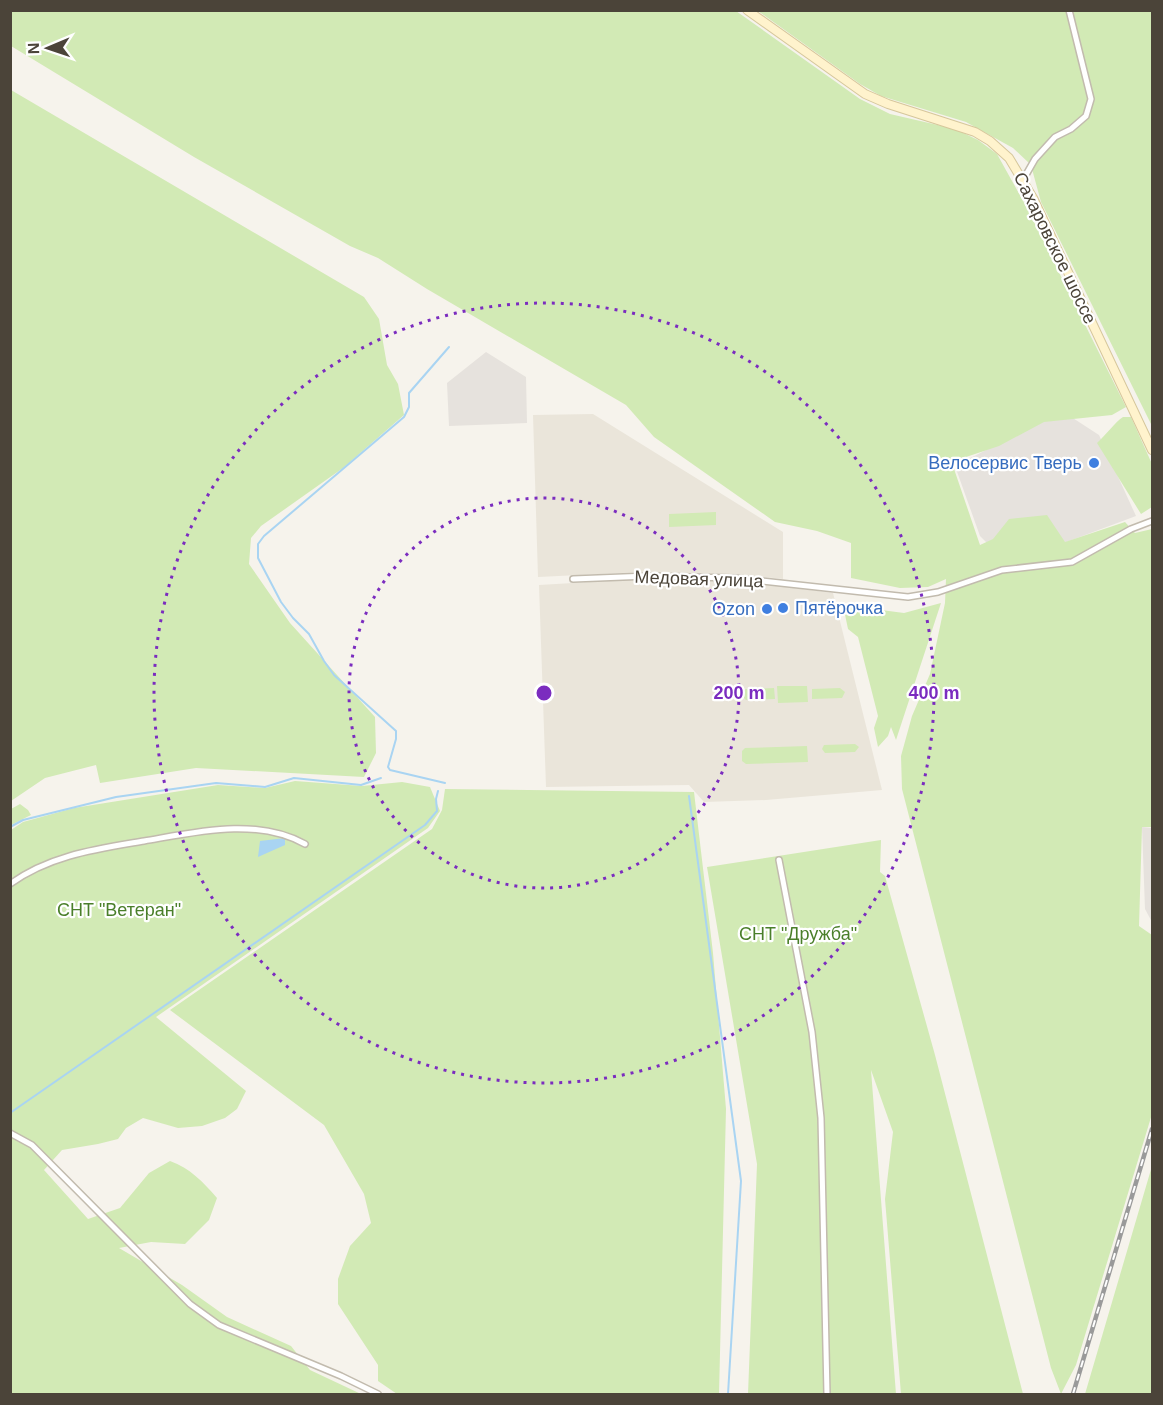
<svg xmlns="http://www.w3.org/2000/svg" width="1163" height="1405" viewBox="0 0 1163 1405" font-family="Helvetica,sans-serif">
<rect width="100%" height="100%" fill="#f6f3ec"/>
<!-- residential -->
<path fill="#eae5da" d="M 593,414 L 783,532 L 783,579 L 736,574 L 641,572 L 538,577 L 533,415 Z
M 641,579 L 749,582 L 833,593 L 882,790 L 766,800 L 704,802 L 689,785 L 546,787 L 539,585 Z"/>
<!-- industrial -->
<path fill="#e6e2dd" d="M 486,352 L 526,377 L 527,423 L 449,426 L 447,383 Z
M 1062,411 L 1099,435 L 1136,516 L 1061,544 L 997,553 L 980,536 L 955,466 Z
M 1142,827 L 1152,828 L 1152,922 L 1145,909 Z"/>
<!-- green -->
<path fill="#d2eab5" d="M 10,11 L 736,11 L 860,99 L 890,114 L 955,129 L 978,140 L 997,154 L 1027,208 L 1126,407 L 1112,415 L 1044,422 L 999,446 L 963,458 L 953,466 L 980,545 L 993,539 L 1009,519 L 1047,515 L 1065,542 L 1125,522 L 1135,533 L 1152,529 L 1152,827 L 1142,827 L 1139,926 L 1152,935 L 1152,1114 L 1076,1365 L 1061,1394 L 1051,1368 L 902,789 L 901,756 L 912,716 L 930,674 L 945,603 L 946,579 L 928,587 L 900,588 L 851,578 L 851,543 L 817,531 L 775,522 L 654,437 L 626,405 L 427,289 L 378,258 L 350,246 L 194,157 L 11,46 Z
M 758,11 L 1152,11 L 1152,426 L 1041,202 L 1032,169 C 1041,152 1055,139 1070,127 L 1053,135 L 1030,164 L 1013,148 L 966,122 L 881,96 L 860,84 Z
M 11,90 L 364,297 L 379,319 L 387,365 L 398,384 L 404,415 L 343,468 L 261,526 L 251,538 L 249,564 L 290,623 L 375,717 L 376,753 L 364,777 L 196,768 L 100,783 L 96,765 L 45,778 L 11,801 Z
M 1123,417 L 1131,417 L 1152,464 L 1152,507 L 1141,514 L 1097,443 C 1105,436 1116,421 1123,417 Z
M 716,512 L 716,525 L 669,527 L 669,514 Z
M 941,603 L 896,740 L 891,727 L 888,736 L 878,747 L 874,728 L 878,716 L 858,637 L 848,629 L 843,605 L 904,613 Z
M 777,686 L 807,686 L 808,702 L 778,703 Z
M 774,688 L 775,699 L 746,700 L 741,695 L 743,690 L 746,689 Z
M 840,688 L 845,692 L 842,698 L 812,699 L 812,689 Z
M 855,744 L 859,747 L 855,752 L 825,753 L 822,749 L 824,745 Z
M 807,746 L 808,762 L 746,764 L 742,761 L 742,751 L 745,748 Z
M 295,781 L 362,786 L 402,782 L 430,787 L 440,811 L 428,828 L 156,1017 L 246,1091 L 237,1109 L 225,1118 L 202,1126 L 178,1128 L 143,1118 L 126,1128 L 118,1139 L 98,1144 L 62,1150 L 44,1170 L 88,1219 L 120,1208 L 149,1173 L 170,1161 C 190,1168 203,1182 217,1198 L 209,1220 L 185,1244 L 151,1242 L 119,1248 L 182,1285 L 227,1317 L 291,1346 L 310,1370 L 361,1394 L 11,1394 L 11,830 L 23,822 L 74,808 L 218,785 L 265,788 Z
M 445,789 L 694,792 L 713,953 L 726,1109 L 719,1394 L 397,1394 L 378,1381 L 378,1365 L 338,1304 L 338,1279 L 350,1246 L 371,1223 L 364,1194 L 324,1125 L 170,1010 L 432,829 L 442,810 Z
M 20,804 L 28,810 L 31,815 L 11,825 L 11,809 Z
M 881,840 L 880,872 L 885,876 L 935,1055 L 1023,1394 L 901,1394 L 885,1199 L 893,1132 L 871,1070 L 896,1394 L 748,1394 L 757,1164 L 707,867 Z
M 1152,1166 L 1152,1394 L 1085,1394 Z"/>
<!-- water -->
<path fill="#a9d4f2" d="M 285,838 L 285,845 L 258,857 L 260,841 Z"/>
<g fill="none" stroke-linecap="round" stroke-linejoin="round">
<!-- stream -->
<path stroke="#a9d4f2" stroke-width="2" d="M 445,783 L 390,770 L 388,767 L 396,739 L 396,731 L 334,675 L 324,661 L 309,634 L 293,618 L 281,602 L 258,558 L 258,544 L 264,536 L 404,417 L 409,407 L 409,393 L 449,347
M 689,796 L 741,1181 L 728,1394
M 10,827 L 23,820 L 116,797 L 216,783 L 265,787 L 294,778 L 361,785 L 381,778
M 10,1113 L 425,825 L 437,811 L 436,799 L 438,791"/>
<defs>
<path id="street" d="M 1023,180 L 1035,159 L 1055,137 L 1071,129 L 1086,116 L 1091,99 L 1069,10
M 573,579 L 648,576 L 735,578 L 908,597 L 938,592 L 1002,570 L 1072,562 L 1131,529 L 1152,521
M 779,860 L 812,1032 L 821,1118 L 827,1394
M 10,884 C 50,855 97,849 144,841 C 196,832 256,817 305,844
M 10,1133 L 32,1145 L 190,1304 L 219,1325 L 341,1376 L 378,1394"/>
<path id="secondary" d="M 747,10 L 865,94 L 888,104 L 975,132 L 990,141 L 1009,158 L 1033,198 L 1152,450"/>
</defs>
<!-- street casing -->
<use href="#street" stroke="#c2bbae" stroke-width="8"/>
<!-- secondary casing -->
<use href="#secondary" stroke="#d6c79b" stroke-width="10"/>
<!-- street -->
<use href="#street" stroke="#fff" stroke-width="5"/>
<!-- secondary -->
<use href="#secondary" stroke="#fff3cd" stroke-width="8"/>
<defs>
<path id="rail" d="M 1073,1394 L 1152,1129"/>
</defs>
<!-- rail casing -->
<use href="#rail" stroke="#9a9a9a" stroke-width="4.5"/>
<!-- rail -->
<use href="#rail" stroke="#fff" stroke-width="2" stroke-dasharray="7" stroke-linecap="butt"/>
</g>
<!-- distance rings -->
<g fill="none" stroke="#7b2cbf" stroke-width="3" stroke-dasharray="3 6">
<circle cx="544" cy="693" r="195"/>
<circle cx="544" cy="693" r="390"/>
</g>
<!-- markers -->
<g fill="#3f7fe0" stroke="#fff" stroke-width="2">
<circle cx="1094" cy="463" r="6"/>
<circle cx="783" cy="608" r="6"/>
<circle cx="767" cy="609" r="6"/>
</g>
<g text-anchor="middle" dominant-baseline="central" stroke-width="4.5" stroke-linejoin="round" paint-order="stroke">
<!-- street labels -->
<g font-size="18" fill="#4b4439" stroke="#fff">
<text transform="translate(1055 248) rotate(64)">Сахаровское шоссе</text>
<text transform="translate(699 579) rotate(2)">Медовая улица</text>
</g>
<!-- shop labels -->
<g font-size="18" fill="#366cbe" stroke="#fff" text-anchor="end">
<text x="1082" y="463">Велосервис Тверь</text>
<text x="795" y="608" text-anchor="start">Пятёрочка</text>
<text x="755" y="609">Ozon</text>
</g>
<!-- park labels -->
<g font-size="18" fill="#4a7f2a" stroke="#fff">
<text x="119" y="910">СНТ "Ветеран"</text>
<text x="798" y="934">СНТ "Дружба"</text>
</g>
</g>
<circle cx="544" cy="693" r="9" fill="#7b2cbf" stroke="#fff" stroke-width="3"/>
<g font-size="18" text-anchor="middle" font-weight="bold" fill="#7b2cbf" stroke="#fff" stroke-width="4.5" stroke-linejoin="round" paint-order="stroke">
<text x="739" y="699">200 m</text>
<text x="934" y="699">400 m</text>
</g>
<!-- border -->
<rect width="1163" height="1405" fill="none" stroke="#4b4439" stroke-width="24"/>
<!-- north arrow -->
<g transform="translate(48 48) rotate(268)" stroke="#ffffff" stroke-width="4.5" paint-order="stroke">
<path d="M0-4.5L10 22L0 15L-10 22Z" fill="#4b4439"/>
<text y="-9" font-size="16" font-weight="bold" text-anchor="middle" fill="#4b4439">N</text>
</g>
</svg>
